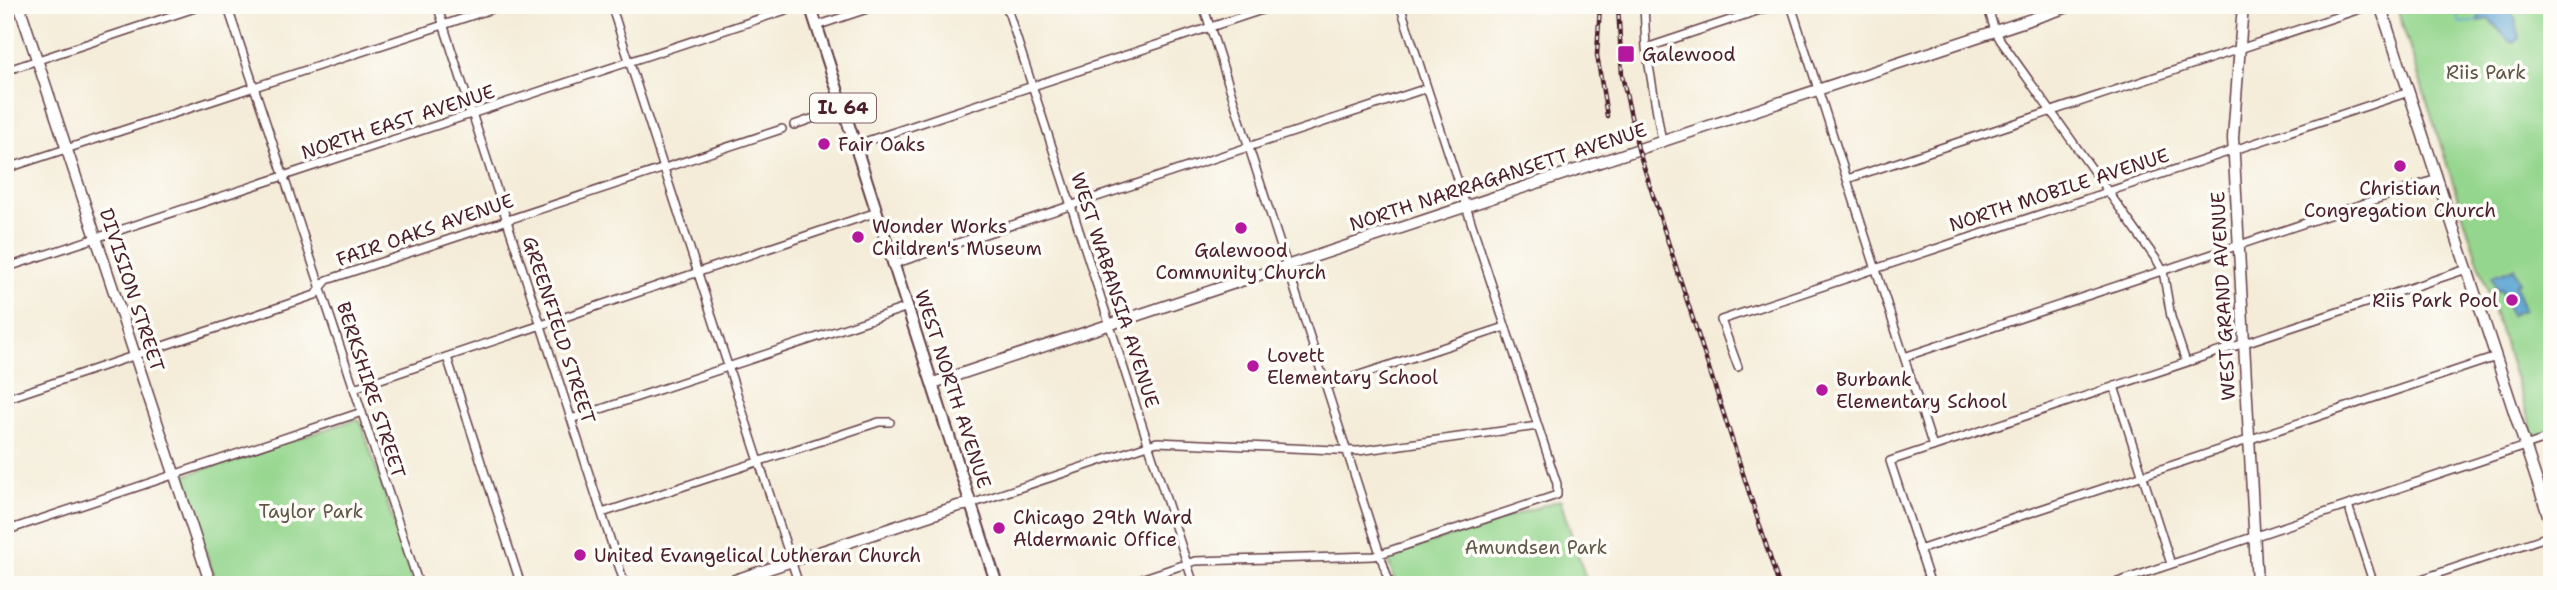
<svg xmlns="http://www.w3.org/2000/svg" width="2557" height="590" viewBox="0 0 2557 590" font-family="'Shantell Sans',sans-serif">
<rect width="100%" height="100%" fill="#fdfcf7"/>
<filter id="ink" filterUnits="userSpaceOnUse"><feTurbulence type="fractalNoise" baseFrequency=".0143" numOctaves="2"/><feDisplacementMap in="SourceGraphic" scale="14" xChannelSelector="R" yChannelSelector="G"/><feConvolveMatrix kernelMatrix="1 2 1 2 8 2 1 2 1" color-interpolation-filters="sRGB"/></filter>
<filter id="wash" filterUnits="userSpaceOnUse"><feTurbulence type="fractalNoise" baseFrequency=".00686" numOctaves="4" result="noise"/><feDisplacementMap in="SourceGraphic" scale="28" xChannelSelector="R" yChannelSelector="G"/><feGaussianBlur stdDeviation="1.57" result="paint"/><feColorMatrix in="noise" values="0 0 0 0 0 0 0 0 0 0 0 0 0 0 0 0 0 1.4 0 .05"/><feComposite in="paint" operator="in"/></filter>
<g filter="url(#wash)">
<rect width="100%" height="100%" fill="#f4ecd8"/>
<!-- green -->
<path fill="#94d68d" stroke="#6f7a5c" stroke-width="2" d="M 2396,5 L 2552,5 L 2552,430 L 2534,436 Z
M 357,419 L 361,422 L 414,585 L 217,585 L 182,480 L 183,476 Z
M 1560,500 L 1588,585 L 1396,585 L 1388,560 L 1392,555 Z"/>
<!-- water -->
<path fill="#5ba4d3" stroke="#52627f" stroke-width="2" d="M 2482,5 L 2507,5 L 2515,19 L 2519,38 L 2515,42 L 2510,42 L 2490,20 L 2486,19 L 2478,22 L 2477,20 L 2483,11 Z
M 2514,268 L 2519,282 L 2515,284 L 2524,310 L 2510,315 L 2501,289 L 2497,290 L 2492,276 Z"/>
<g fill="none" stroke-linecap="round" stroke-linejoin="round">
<!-- stream -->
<path stroke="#5ba4d3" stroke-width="2" d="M 2453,5 L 2460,23 L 2477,21"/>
</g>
</g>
<g filter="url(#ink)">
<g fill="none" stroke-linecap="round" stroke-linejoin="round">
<defs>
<path id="street" d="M 227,5 L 419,585
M 437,5 L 625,585
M 611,5 L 799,585
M 1006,5 L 1194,585
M 1203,5 L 1390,585
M 1644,5 L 1646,48 L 1662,142
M 1791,5 L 1933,447
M 1987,5 L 1995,31 L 2001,41 L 2158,262 L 2163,271 L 2171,317 L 2186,362
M 816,26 L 879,5
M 1646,48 L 1775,5
M 5,71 L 204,5
M 794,125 L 843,108
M 855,145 L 1277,5
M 5,169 L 504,5
M 1847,179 L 2372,5
M 894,264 L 1427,88
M 5,268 L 801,5
M 447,357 L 521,585
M 1904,357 L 2437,179
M 1738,367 L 1721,320 L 2409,92
M 1326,386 L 1505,327
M 2114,386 L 2171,564
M 354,388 L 877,212
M 5,399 L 315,295 L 327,280 L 782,129
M 571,419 L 908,307
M 971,504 L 1157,442 L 1358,451 L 1538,426
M 2348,505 L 2374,585
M 602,513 L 879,422 L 890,422
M 5,531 L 362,412
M 1919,550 L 2496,357
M 1123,585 L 1195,561 L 1374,556 L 1557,495 L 1557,484 L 1400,5
M 1931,585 L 1890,461 L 2467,269
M 2109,585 L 2552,437
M 2404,585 L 2552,535"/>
<path id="secondary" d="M 19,5 L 211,585
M 2243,5 L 2233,138 L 2257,585
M 2380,5 L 2552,527
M 933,383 L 2074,5
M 720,585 L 958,506 L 971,504"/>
<path id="primary" d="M 810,5 L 997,585"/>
</defs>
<!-- street casing -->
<use href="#street" stroke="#643e45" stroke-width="10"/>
<!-- secondary casing -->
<use href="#secondary" stroke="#643e45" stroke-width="13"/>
<!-- primary casing -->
<use href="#primary" stroke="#643e45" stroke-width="14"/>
<!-- street -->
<use href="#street" stroke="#fff" stroke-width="7"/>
<!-- secondary -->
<use href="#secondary" stroke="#fff" stroke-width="10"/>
<!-- primary -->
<use href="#primary" stroke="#fff" stroke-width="10"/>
<defs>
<path id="rail" d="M 1600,5 L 1597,55 L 1607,116
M 1618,5 L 1622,75 L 1638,149 L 1779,585"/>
</defs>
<!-- rail casing -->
<use href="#rail" stroke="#4a1f2b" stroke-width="4.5"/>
<!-- rail -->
<use href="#rail" stroke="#fdfcf7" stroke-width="2" stroke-dasharray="5" stroke-linecap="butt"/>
</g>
</g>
<!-- markers -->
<g fill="#b5179e" stroke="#fdfcf7" stroke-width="2.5">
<rect x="1617" y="45" width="18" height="18" rx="3.5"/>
<circle cx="824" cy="144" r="7"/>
<circle cx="2400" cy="166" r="7"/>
<circle cx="1241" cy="228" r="7"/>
<circle cx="858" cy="237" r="7"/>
<circle cx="2512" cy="300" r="7"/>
<circle cx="1253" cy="366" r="7"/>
<circle cx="1822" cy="390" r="7"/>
<circle cx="999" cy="528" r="7"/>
<circle cx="580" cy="555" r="7"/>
</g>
<g text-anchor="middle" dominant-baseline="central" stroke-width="7" stroke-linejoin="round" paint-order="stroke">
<!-- shield labels -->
<rect fill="#fdfcf7" stroke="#806168" stroke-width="2" x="810" y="93.5" width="66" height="29" rx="5"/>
<g font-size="18" font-weight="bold" fill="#4a1f2b">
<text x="843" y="108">IL 64</text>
</g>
<!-- poi labels -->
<g font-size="19" fill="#4a1f2b" stroke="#fdfcf7" text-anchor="start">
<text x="1642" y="54">Galewood</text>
<text x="838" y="144">Fair Oaks</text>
<text x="2400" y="188" text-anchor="middle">Christian<tspan x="2400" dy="22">Congregation Church</tspan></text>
<text x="872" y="226">Wonder Works<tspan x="872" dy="22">Children's Museum</tspan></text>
<text x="1241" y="250" text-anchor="middle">Galewood<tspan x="1241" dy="22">Community Church</tspan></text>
<text x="2498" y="300" text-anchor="end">Riis Park Pool</text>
<text x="1267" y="355">Lovett<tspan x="1267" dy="22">Elementary School</tspan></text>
<text x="1836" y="379">Burbank<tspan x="1836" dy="22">Elementary School</tspan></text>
<text x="1013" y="517">Chicago 29th Ward<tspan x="1013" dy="22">Aldermanic Office</tspan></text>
<text x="594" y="555">United Evangelical Lutheran Church</text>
</g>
<!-- park labels -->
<g font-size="19" fill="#605648" stroke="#fdfcf7">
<text x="2486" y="72">Riis Park</text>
<text x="311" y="511">Taylor Park</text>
<text x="1536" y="547">Amundsen Park</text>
</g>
<!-- street labels -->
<g font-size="19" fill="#4a1f2b" stroke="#fdfcf7">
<text transform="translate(398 122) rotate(-18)">NORTH EAST AVENUE</text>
<text transform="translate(1498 177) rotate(-18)">NORTH NARRAGANSETT AVENUE</text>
<text transform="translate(2059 190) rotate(-18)">NORTH MOBILE AVENUE</text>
<text transform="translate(425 230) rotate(-19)">FAIR OAKS AVENUE</text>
<text transform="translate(132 290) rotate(72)">DIVISION STREET</text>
<text transform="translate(1115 290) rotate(72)">WEST WABANSIA AVENUE</text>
<text transform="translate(2223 296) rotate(-93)">WEST GRAND AVENUE</text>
<text transform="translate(559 330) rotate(72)">GREENFIELD STREET</text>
<text transform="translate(953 389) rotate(72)">WEST NORTH AVENUE</text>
<text transform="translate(371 390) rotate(72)">BERKSHIRE STREET</text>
</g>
</g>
<!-- margin -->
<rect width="2557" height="590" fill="none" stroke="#fdfcf7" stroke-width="28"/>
</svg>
